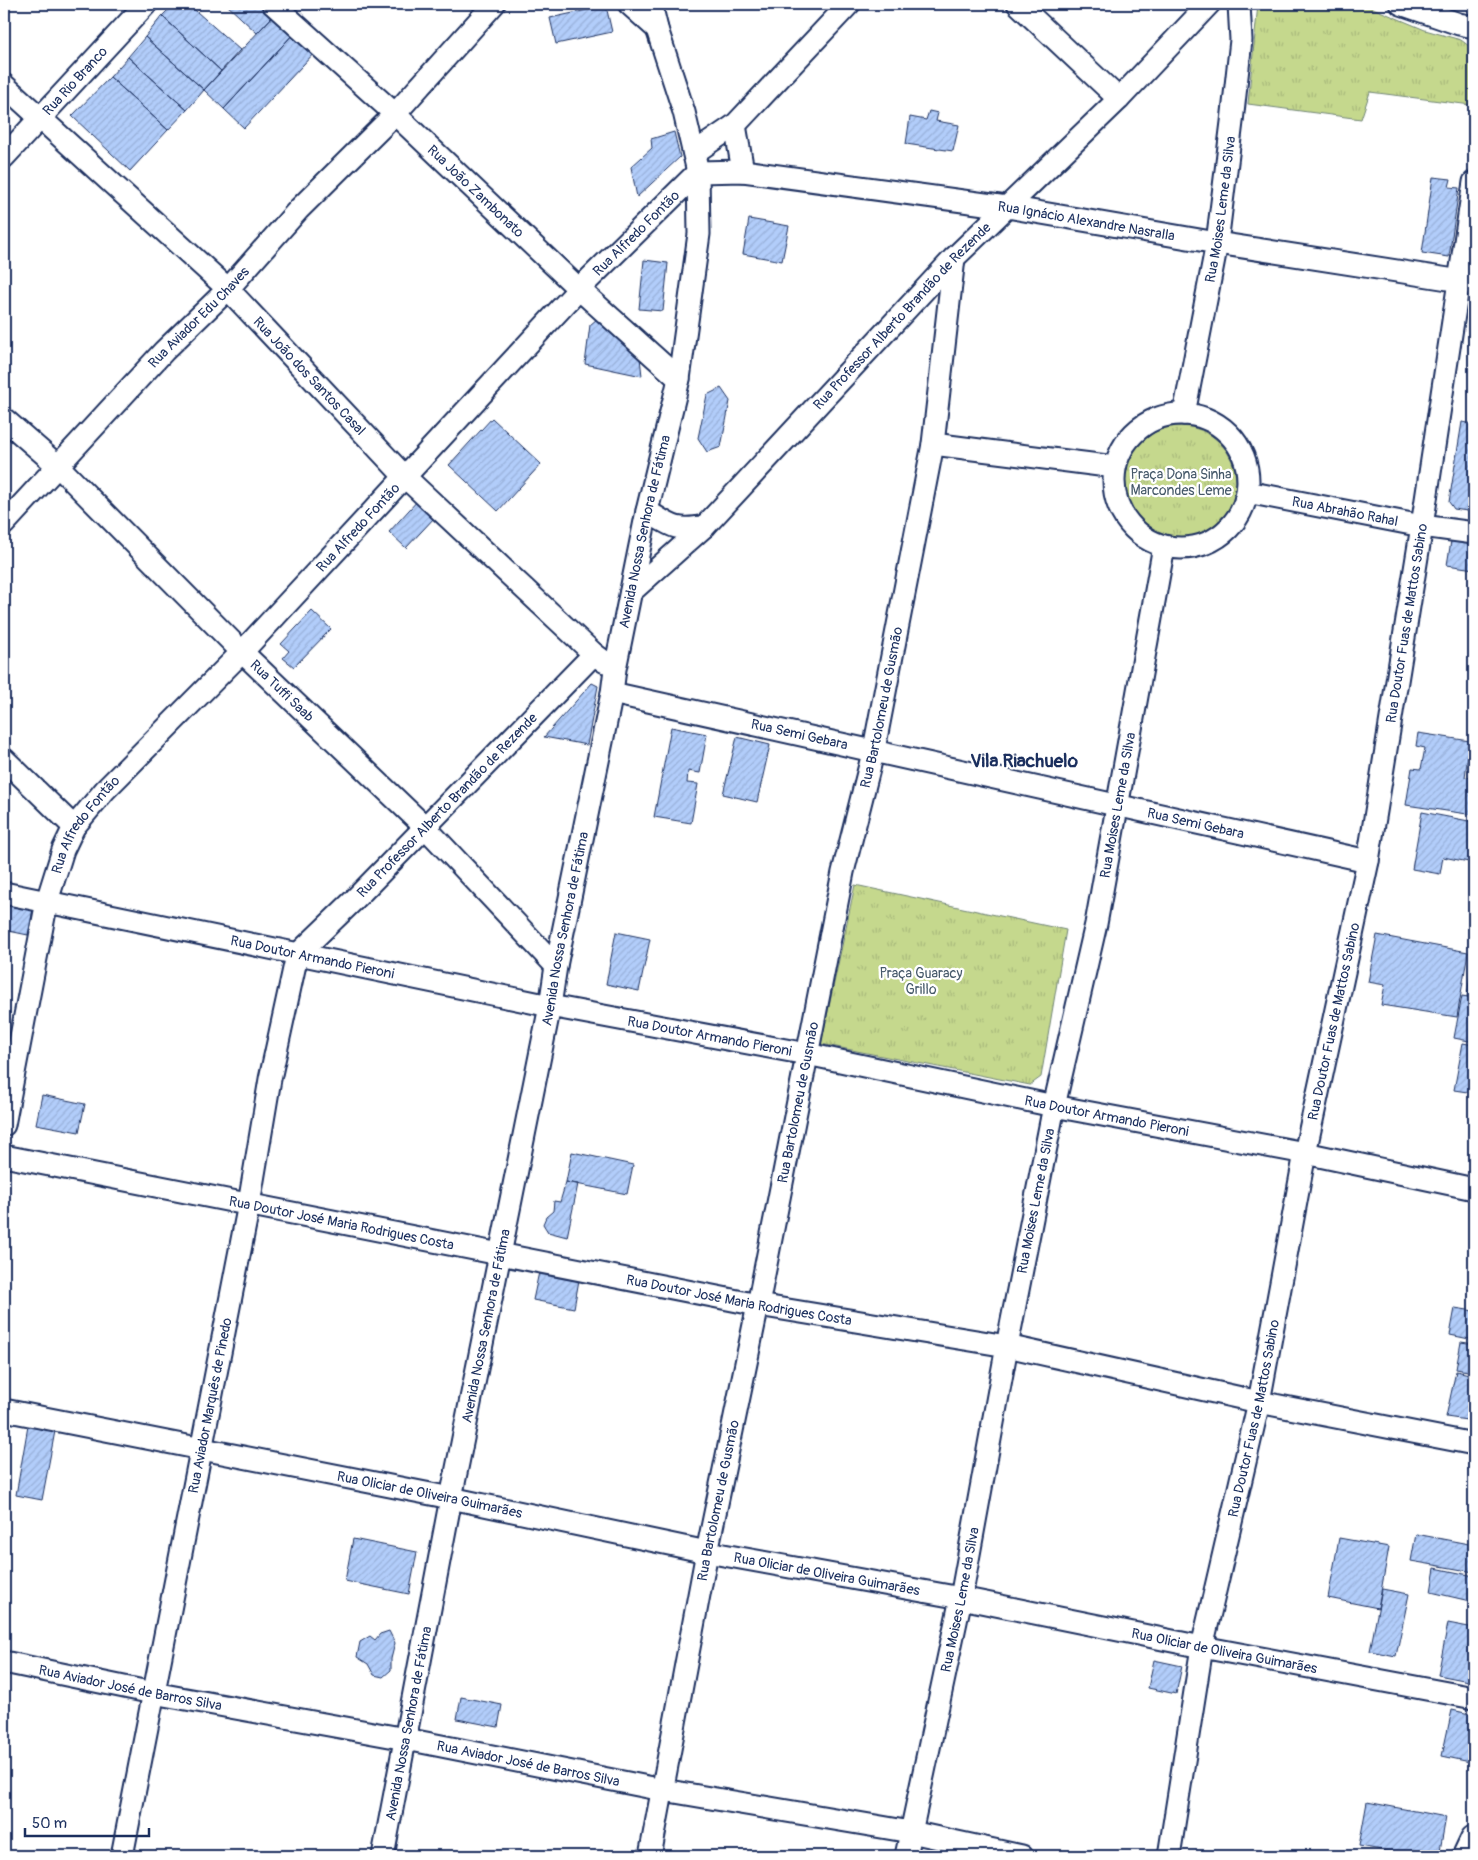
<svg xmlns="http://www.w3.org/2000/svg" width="1478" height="1860" viewBox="0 0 1478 1860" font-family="Pangolin,sans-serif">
<defs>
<pattern id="park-tufts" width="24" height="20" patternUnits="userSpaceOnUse" patternTransform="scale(1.25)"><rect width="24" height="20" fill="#c5d88d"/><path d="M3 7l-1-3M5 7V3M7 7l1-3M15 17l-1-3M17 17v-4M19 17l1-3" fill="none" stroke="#a9ba7c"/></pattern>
<pattern id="building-hatch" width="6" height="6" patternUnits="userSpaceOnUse" patternTransform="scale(1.25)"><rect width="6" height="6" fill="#b2cdfa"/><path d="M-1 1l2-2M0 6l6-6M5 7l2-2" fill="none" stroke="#98b0d9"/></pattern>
</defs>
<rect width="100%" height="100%" fill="#fff"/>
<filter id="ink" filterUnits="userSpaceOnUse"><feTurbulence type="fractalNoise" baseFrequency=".02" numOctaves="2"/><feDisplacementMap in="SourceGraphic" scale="10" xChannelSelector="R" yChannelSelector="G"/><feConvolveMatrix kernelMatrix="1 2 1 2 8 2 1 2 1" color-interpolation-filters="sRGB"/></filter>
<g filter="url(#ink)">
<!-- park -->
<path fill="url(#park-tufts)" stroke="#708476" d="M 1258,4 L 1363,4 L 1425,30 L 1461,40 L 1469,46 L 1474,52 L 1474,83 L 1471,105 L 1370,92 L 1361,119 L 1248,104 Z
M1124 482a56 56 0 1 1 112 0a56 56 0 1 1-112 0Z
M 855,885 L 1066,930 L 1041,1077 L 1030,1085 L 821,1044 Z"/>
<!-- building -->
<path fill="url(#building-hatch)" stroke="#1b2f5e" d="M 174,4 L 188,4 L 240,50 L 221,71 L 162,16 Z
M 226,4 L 265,4 L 275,14 L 257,33 Z
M 606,6 L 612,32 L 556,44 L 550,18 Z
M 275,14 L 295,32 L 224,109 L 204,90 Z
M 162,16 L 221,71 L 204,90 L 145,37 Z
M 295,32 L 316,51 L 244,128 L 224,109 Z
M 145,37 L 204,90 L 187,110 L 128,57 Z
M 128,57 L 187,110 L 168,130 L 110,77 Z
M 110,77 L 168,130 L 130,171 L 72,116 Z
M 929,111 L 938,113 L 936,121 L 959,125 L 953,151 L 906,144 L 910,117 L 926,120 Z
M 674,132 L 680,157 L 637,197 L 631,167 L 652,148 L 651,139 Z
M 1433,177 L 1451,179 L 1449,187 L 1459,188 L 1449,257 L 1422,253 Z
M 749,219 L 789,226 L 782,261 L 743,254 Z
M 644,260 L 668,263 L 663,311 L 639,309 Z
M 597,319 L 640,358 L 642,376 L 585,364 L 590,325 Z
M 721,388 L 730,401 L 721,447 L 707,452 L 698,438 L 707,395 Z
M 492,418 L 541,464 L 498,511 L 449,465 Z
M 1462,422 L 1474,424 L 1474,512 L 1454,509 L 1449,502 Z
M 419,499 L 436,516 L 406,548 L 389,532 Z
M 1451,541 L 1474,544 L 1474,569 L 1447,565 Z
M 312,611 L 331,629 L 294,667 L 283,658 L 289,651 L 281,644 Z
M 592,683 L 598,686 L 587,745 L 544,737 Z
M 671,727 L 707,734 L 700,773 L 688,771 L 687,783 L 698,784 L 691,823 L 654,817 Z
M 1418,733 L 1470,741 L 1465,777 L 1474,778 L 1474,815 L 1406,805 L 1412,768 L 1421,769 L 1425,748 L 1416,746 Z
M 737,737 L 770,745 L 757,802 L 723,794 Z
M 1422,812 L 1474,822 L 1474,863 L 1443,857 L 1440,874 L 1412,869 Z
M 4,904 L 33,909 L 28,935 L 4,930 Z
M 616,932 L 650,939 L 639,991 L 606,984 Z
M 1377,935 L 1468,952 L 1457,1017 L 1381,1005 L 1385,985 L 1368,982 Z
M 1474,944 L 1474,998 L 1467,997 Z
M 1462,996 L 1474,998 L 1474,1042 L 1454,1038 Z
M 1463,1043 L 1474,1045 L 1474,1093 L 1454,1090 Z
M 42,1095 L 85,1104 L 79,1132 L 36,1124 Z
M 572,1152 L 633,1165 L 627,1194 L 566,1182 Z
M 566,1182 L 578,1184 L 567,1237 L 548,1232 L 543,1224 L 546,1217 L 553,1211 L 554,1201 L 560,1202 Z
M 539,1272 L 579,1280 L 574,1308 L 533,1300 Z
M 1455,1308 L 1474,1311 L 1474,1340 L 1450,1335 Z
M 1461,1342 L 1474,1344 L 1474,1372 L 1456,1369 Z
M 1456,1371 L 1474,1375 L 1474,1421 L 1446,1417 Z
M 28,1426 L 55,1431 L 42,1500 L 16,1495 Z
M 1416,1534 L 1474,1545 L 1474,1572 L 1411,1561 Z
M 1339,1538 L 1389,1547 L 1378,1608 L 1328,1598 Z
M 353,1539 L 417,1552 L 409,1594 L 345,1581 Z
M 1435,1568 L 1474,1576 L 1474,1602 L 1431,1592 Z
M 1382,1589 L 1409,1594 L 1396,1656 L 1370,1651 Z
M 1448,1623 L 1474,1628 L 1474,1682 L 1438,1675 Z
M 389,1631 L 395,1643 L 391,1659 L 391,1670 L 383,1677 L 374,1675 L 368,1664 L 357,1657 L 360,1642 L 370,1636 L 375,1640 L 380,1634 Z
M 1154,1660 L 1182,1666 L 1176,1694 L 1148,1688 Z
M 461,1697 L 502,1705 L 498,1727 L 457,1719 Z
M 1452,1710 L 1474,1715 L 1474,1741 L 1470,1762 L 1442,1756 Z
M 1367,1802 L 1446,1817 L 1439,1856 L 1415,1856 L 1359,1846 Z"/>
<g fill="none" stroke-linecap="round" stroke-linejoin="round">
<defs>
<g id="minor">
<path id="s1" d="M 273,4 L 395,114 L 579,289 L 679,379"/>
<path d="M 629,4 L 657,29"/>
<path d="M 1018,4 L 1119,99"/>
<path d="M 1401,4 L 1459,24 L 1474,27"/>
<path id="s2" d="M 4,85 L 228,289 L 405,477 L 594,654 L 605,662"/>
<path d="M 735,125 L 743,171"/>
<path d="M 694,153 L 735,125 L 849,4"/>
<path id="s3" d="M 4,157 L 146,4"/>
<path id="s4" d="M 1184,414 L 1217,243 L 1232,122 L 1241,40 L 1239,4"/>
<circle cx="1181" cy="481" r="67"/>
<path id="s5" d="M 4,419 L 58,466 L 242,652 L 426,828 L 556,966"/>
<path d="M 933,444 L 1115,467"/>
<path id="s6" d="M 1247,492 L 1422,526 L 1474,533"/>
<path id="s7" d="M 4,524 L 164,351 L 228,289 L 299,209 L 395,114 L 494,4"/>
<path id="s8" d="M 705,526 L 954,258 L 1119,99 L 1209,4"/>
<path d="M 631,592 L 705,526 C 676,532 671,526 647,511"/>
<path id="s9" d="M 612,693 C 864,747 1115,806 1368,861"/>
<path d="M 4,759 L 74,827"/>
<path id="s10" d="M 4,893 L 550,1006 L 807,1054 L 1054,1106 L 1305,1153 L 1474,1189"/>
<path id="s11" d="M 4,1125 L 47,901 L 63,850 L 74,827 L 105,790 L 242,652 L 579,289 L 698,172 L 743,171 L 1007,207 L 1217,243 L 1474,283"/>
<path id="s12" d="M 4,1156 L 758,1305 L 1007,1346 L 1259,1402 L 1474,1444"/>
<path id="s13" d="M 4,1410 L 451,1498 L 707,1552 L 961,1598 L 1202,1647 L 1474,1698"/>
<path id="s14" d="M 4,1662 L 153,1693 L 406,1739 L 663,1790 L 911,1832 L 1022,1856"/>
<path id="s15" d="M 122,1856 L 249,1204 L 270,1079 L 297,955 L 354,900 L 594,654"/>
<path id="s16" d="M 383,1856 L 451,1498 L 550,1006 L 556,966 L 612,693 L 615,669 L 647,511 L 679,379 L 699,234 L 698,172 L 684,112 L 657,29 L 651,4"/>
<path id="s17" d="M 650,1856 L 707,1552 L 758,1305 L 843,872 L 874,749 L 933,444 L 954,258"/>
<path id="s18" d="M 906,1856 L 961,1598 L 1007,1346 L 1054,1106 L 1096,924 L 1164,546"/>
<path id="s19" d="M 1169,1856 L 1202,1647 L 1259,1402 L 1305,1153 L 1368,861 L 1422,526 L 1474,182"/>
</g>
<path id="major" d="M 1466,1856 L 1474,1839"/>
</defs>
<!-- minor casing -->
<use href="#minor" stroke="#1b2f5e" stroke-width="25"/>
<!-- major casing -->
<use href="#major" stroke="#1b2f5e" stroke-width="30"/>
<!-- minor -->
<use href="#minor" stroke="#fff" stroke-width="21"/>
<!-- major -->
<use href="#major" stroke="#fff" stroke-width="26"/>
</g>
</g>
<g text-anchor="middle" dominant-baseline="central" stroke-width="4.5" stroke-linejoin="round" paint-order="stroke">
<!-- street labels -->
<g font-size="14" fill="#1b2f5e" stroke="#fff">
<text stroke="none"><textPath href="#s3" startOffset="104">Rua Rio Branco</textPath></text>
<text stroke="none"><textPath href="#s1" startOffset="276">Rua João Zambonato</textPath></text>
<text stroke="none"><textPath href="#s4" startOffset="208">Rua Moises Leme da Silva</textPath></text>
<text stroke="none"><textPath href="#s11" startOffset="1604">Rua Ignácio Alexandre Nasralla</textPath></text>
<text stroke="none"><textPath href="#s11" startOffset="1125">Rua Alfredo Fontão</textPath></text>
<text stroke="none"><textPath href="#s8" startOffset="288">Rua Professor Alberto Brandão de Rezende</textPath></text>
<text stroke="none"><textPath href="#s7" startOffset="284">Rua Aviador Edu Chaves</textPath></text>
<text stroke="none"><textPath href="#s2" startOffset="422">Rua João dos Santos Casal</textPath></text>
<text stroke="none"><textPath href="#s6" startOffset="100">Rua Abrahão Rahal</textPath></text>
<text stroke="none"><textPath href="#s11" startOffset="720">Rua Alfredo Fontão</textPath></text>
<text stroke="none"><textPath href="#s16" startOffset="1350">Avenida Nossa Senhora de Fátima</textPath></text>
<text stroke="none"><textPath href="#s19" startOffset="1256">Rua Doutor Fuas de Mattos Sabino</textPath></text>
<text stroke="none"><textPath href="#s5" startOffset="389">Rua Tuffi Saab</textPath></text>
<text stroke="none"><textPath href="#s17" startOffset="1172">Rua Bartolomeu de Gusmão</textPath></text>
<text stroke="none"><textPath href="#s9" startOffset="192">Rua Semi Gebara</textPath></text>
<text stroke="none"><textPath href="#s18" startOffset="1072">Rua Moises Leme da Silva</textPath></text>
<text stroke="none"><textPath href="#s15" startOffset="1130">Rua Professor Alberto Brandão de Rezende</textPath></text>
<text stroke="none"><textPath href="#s9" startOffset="598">Rua Semi Gebara</textPath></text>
<text stroke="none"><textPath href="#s11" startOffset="315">Rua Alfredo Fontão</textPath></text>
<text stroke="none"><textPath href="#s16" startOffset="945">Avenida Nossa Senhora de Fátima</textPath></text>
<text stroke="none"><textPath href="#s10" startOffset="315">Rua Doutor Armando Pieroni</textPath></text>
<text stroke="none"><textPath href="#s19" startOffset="851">Rua Doutor Fuas de Mattos Sabino</textPath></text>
<text stroke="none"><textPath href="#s10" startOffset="720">Rua Doutor Armando Pieroni</textPath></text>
<text stroke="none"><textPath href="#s17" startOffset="768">Rua Bartolomeu de Gusmão</textPath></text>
<text stroke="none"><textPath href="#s10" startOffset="1125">Rua Doutor Armando Pieroni</textPath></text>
<text stroke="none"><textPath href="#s18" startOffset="668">Rua Moises Leme da Silva</textPath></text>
<text stroke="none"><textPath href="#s12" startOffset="344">Rua Doutor José Maria Rodrigues Costa</textPath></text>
<text stroke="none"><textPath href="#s12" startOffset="749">Rua Doutor José Maria Rodrigues Costa</textPath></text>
<text stroke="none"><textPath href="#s16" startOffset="540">Avenida Nossa Senhora de Fátima</textPath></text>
<text stroke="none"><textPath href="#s15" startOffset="459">Rua Aviador Marquês de Pinedo</textPath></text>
<text stroke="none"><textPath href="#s19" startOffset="446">Rua Doutor Fuas de Mattos Sabino</textPath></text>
<text stroke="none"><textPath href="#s13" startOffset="434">Rua Oliciar de Oliveira Guimarães</textPath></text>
<text stroke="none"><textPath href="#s17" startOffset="362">Rua Bartolomeu de Gusmão</textPath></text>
<text stroke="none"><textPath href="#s13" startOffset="839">Rua Oliciar de Oliveira Guimarães</textPath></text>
<text stroke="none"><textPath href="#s18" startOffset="262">Rua Moises Leme da Silva</textPath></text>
<text stroke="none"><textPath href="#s13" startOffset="1244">Rua Oliciar de Oliveira Guimarães</textPath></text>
<text stroke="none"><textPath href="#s14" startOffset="129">Rua Aviador José de Barros Silva</textPath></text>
<text stroke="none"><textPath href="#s16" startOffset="135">Avenida Nossa Senhora de Fátima</textPath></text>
<text stroke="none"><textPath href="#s14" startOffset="534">Rua Aviador José de Barros Silva</textPath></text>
</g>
<!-- park labels -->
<g font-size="14" fill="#46596a" stroke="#fff">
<text x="1181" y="474">Praça Dona Sinha<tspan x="1181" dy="16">Marcondes Leme</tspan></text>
<text x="921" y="973">Praça Guaracy<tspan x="921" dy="16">Grillo</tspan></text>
</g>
<!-- district labels -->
<g font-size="19" font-weight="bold" fill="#1b2f5e" stroke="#fff">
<text x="1024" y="761">Vila Riachuelo</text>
</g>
</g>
<!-- margin -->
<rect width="1478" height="1860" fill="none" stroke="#fff" stroke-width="20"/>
<rect x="10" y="10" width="1458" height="1840" fill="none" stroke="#1b2f5e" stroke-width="2" filter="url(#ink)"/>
<!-- scale -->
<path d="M25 1828v8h124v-8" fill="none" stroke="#1b2f5e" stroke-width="2.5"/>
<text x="32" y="1828" font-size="15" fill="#1b2f5e" stroke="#ffffff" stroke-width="4" paint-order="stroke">50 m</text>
</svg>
